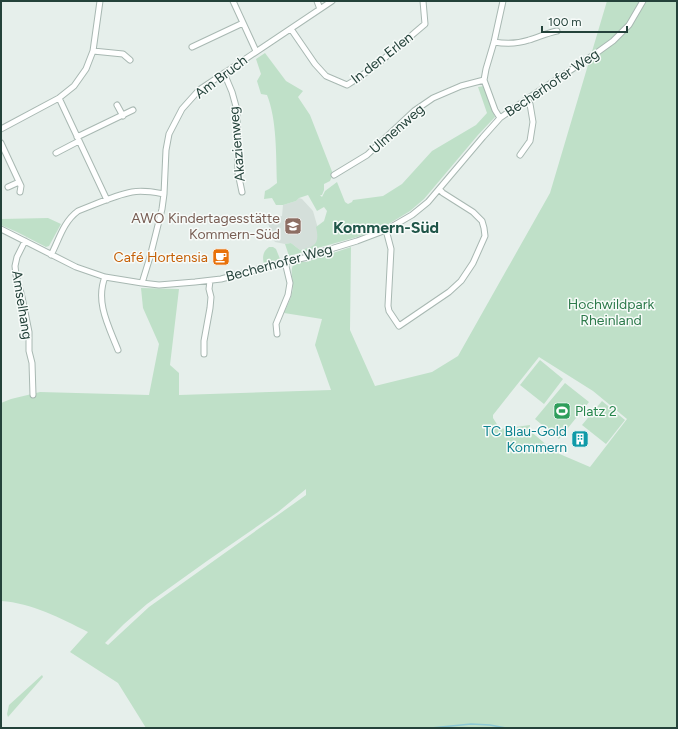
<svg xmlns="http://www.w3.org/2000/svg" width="678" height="729" viewBox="0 0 678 729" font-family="Figtree,sans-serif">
<rect width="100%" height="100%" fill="#e6efeb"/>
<!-- built -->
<path fill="#d4dfda" d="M 299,198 L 302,199 L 313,211 L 319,232 L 316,247 L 300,250 L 291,243 L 285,244 L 275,242 L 273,239 L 267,220 L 282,216 L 283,205 L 296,201 Z"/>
<!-- green -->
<path fill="#bfe0c8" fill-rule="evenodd" d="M 607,1 L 677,1 L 677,728 L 146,728 L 118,683 L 70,652 L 88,632 C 60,618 32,603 1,601 L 1,403 L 11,399 L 40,392 L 149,395 L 159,344 L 143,308 L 141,288 L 179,289 L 170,365 L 179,373 L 179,395 L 331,390 L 315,345 L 322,319 L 284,313 C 288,304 293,295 293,285 C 293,278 290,272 293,265 L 299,262 L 306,262 L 351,247 L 350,330 L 375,386 L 432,372 L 458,356 L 550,193 ZM 539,357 L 593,391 L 627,419 L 590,467 L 555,452 L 529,430 L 530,425 L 500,429 L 493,418 L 493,415 ZM 306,489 L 306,495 L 149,607 L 108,645 L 105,643 L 124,624 L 147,604 L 207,561 L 278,512 Z
M 265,53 L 286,81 L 303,91 L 298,97 L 310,115 L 333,174 L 330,181 L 324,184 L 324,190 L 322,195 L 320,195 L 322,197 L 325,191 L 337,182 L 345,202 L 348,204 L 352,202 L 353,200 L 383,196 L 402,184 L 432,151 L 476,125 L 487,113 L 478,87 L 484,86 L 495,117 L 478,135 L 424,199 L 410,211 L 387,225 L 357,237 L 289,256 L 285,244 L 291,243 L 300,250 C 315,247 320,244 316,227 L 324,221 L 327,211 L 324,207 L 317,211 L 308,195 L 299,198 L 296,201 L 283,205 L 276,205 L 272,198 L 264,199 L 265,191 L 269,189 L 277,183 C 276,155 277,120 267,95 L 261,94 L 257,81 L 261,74 L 256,59 Z
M 48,218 L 61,224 L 49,246 L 46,247 L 17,232 L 1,225 L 1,219 Z
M 269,247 L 273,247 L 276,249 L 280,259 L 264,264 C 262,257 263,251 269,247 Z
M 540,360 L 563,379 L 544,404 L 520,385 Z
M 565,383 L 589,402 L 559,439 L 535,419 Z
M 602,401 L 625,420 L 606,444 L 582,425 Z
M 42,675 L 43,677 L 8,717 L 7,714 L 9,705 Z"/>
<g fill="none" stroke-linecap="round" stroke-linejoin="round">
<!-- stream -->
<path stroke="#8ec9d4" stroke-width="1.5" d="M 431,728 L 471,724 L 490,725 L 506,728"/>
<defs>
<path id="street" d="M 233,1 L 256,51
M 317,1 L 320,9
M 291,29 L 315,64 L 326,76 L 347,85 C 375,68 400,45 425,24 L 423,1
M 494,42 C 506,44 517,44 529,40 C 539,37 547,33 557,31
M 192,47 L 243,23
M 93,51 L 123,54 L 130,60
M 224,73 L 232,92 L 237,110 L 238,173 L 242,192
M 59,98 L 107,200
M 117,105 L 123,116
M 500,118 L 495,110 L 484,80 L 486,69 L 494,42 L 503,1
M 1,129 L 59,98 L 74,86 L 86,69 L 93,51 L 100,1
M 77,137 L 133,110
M 1,143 L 21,186 L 20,192
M 56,153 L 79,141
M 520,155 L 530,141 L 533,122 L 530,104 L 527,99
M 334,175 L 367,155 L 414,111 L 433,98 L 461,86 L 484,80
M 8,187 L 19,182
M 1,229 L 76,267 L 105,277 L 142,283 L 159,285 L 195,282 L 221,279 L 285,262 L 308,257 L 324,251 L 357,241 L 386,230 L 412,215 L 428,202 L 483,137 L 500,118 L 527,99 L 595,54 L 613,41 L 629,25 L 643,1
M 386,230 L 391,249 L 388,306 L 389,311 L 399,326 L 449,292 L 461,281 L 473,263 L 485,236 L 484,228 L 482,221 L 473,212 L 443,193 L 439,189
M 25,241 L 17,257 L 15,266 L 16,275 L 22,297 L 29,332 L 29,351 L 32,363 L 33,395
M 51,255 C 59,240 63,222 78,211 C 94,205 115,195 132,192 C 143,190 153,192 164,194
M 105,277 C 95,302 109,327 118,350
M 142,283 L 150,257 L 162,209 L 164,194 L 166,150 L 169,134 L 182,109 L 199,90 L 332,1
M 277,334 L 276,324 L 288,295 L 290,283 L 285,262
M 204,354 L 204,341 L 210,308 L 211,297 L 209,289 L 210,281"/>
</defs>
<!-- street casing -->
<use href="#street" stroke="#a8b8b2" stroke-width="7"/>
<!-- street -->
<use href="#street" stroke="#fff" stroke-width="5"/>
</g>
<!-- icons -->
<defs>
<symbol id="school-square" viewBox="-11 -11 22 22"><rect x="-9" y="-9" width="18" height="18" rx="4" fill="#8d6e63" stroke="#f7fbf9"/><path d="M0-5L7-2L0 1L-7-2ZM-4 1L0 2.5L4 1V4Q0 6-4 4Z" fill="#fff"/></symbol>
<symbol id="cafe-square" viewBox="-11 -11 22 22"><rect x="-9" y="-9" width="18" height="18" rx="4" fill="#e8710a" stroke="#f7fbf9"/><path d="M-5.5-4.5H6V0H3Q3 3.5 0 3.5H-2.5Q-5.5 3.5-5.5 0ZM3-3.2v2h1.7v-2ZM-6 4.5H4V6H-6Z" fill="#fff"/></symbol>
<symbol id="stadium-square" viewBox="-11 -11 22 22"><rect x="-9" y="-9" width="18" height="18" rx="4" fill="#2e9e5b" stroke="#f7fbf9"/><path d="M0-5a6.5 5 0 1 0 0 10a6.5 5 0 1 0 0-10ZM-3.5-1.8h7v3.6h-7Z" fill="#fff"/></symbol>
<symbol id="building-square" viewBox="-11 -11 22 22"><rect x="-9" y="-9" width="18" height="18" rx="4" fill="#0f9aa8" stroke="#f7fbf9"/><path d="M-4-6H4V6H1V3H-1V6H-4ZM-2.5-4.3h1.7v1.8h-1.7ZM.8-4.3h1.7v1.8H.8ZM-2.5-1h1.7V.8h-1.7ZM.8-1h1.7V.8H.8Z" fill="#fff"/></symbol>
</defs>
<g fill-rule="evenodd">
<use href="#school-square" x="283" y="216" width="20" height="20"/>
<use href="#cafe-square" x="211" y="247" width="20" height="20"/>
<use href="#stadium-square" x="552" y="401" width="20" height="20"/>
<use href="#building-square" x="570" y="429" width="20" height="20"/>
</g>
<g text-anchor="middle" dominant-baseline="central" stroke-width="3" stroke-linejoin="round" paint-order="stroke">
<!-- street labels -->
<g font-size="14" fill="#24423a" stroke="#f7fbf9">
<text transform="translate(382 58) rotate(-38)">In den Erlen</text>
<text transform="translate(221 77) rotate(-37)">Am Bruch</text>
<text transform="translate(552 83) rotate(-34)">Becherhofer Weg</text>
<text transform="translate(397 129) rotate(-41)">Ulmenweg</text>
<text transform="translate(237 144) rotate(-95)">Akazienweg</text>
<text transform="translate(279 263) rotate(-15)">Becherhofer Weg</text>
<text transform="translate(22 305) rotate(81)">Amselhang</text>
</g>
<!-- education labels -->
<g font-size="14" fill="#785e54" stroke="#f7fbf9" text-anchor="end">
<text x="280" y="218">AWO Kindertagesstätte<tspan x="280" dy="16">Kommern-Süd</tspan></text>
</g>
<!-- food labels -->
<g font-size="14" fill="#c56008" stroke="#f7fbf9" text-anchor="end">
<text x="208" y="257">Café Hortensia</text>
</g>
<!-- park labels -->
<g font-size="14" fill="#2d7a4b" stroke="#f7fbf9">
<text x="611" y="304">Hochwildpark<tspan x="611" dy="16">Rheinland</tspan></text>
</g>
<!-- leisure labels -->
<g font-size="14" fill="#27864d" stroke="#f7fbf9" text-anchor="start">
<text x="575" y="411">Platz 2</text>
</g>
<!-- culture labels -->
<g font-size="14" fill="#0d838f" stroke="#f7fbf9" text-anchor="end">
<text x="567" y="431">TC Blau-Gold<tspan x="567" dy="16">Kommern</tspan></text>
</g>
<!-- quarter labels -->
<g font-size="16" font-weight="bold" fill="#1f5548" stroke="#f7fbf9">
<text x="386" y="227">Kommern-Süd</text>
</g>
</g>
<!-- border -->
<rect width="678" height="729" fill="none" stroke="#24423a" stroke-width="4"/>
<!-- scale -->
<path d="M542 26v6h85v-6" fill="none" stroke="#24423a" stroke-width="2"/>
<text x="548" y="26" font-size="12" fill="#24423a" stroke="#f7fbf9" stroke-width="3" paint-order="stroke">100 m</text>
</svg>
